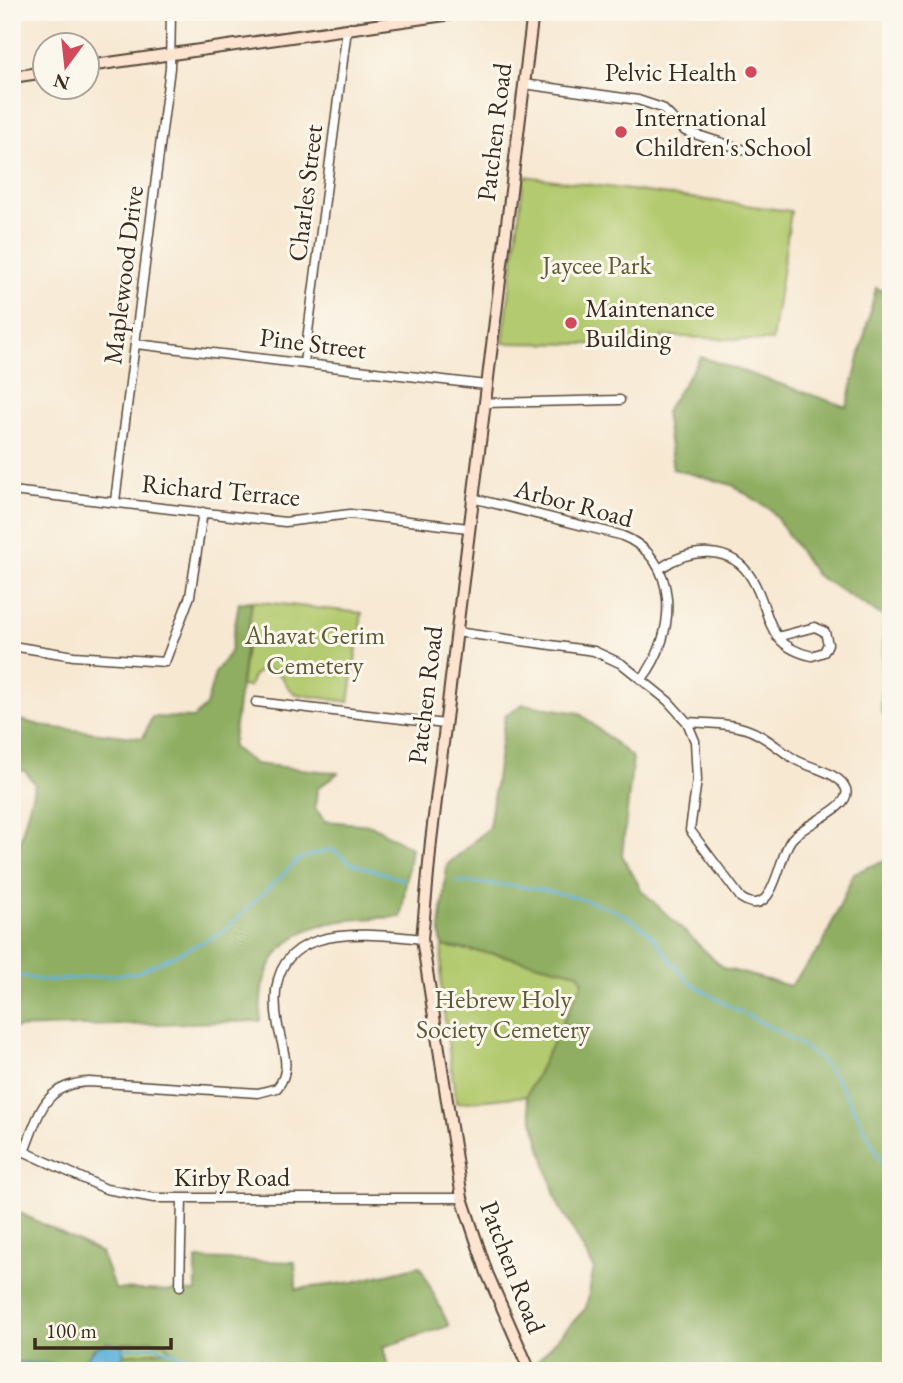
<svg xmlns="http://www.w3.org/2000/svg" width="903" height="1383" viewBox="0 0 903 1383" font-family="'EB Garamond',serif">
<rect width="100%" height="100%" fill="#fbf7ec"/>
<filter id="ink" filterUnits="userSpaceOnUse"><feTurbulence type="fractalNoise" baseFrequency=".0143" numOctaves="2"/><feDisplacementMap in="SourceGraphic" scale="14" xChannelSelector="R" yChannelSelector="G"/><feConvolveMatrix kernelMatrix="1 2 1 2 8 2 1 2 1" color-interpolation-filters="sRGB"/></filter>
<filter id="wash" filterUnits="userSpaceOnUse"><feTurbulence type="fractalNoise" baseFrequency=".00686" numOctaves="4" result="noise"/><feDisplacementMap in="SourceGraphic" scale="28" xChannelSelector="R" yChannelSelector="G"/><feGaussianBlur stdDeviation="1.57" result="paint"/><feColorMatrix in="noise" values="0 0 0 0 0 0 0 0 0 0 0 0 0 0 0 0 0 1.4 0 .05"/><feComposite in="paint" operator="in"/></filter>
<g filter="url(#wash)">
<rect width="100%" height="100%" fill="#f7e8d2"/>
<!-- green -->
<path fill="#b4ca6f" stroke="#787a46" stroke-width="2" d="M 524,176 L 791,211 L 772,341 L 662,336 L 662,345 L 503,343 Z
M 252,601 L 362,613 L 349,702 L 296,694 C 280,685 289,672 263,669 L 253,676 L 249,687 L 241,686 Z
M 442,946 L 496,954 L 578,973 L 584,982 L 526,1096 L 456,1103 L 441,991 Z
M 148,1340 L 166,1344 L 170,1350 L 124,1355 L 122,1345 Z"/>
<!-- forest -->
<path fill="#8fae62" stroke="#656c40" stroke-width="2" d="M 876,288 L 891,294 L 891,727 L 881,711 L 884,617 L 816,575 L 771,510 L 732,485 L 673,469 L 665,412 L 701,357 L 847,407 Z
M 252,601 L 232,747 L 255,764 L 338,773 L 317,789 L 315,808 L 325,821 L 371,825 L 411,848 L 401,917 C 346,920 286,916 265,978 C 260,990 261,1007 260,1021 L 12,1028 L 12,853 L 19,845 L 35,784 L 25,771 L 12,770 L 12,718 L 48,727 L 143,738 L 152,717 L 193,718 L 206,706 L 215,673 L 230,652 L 239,603 Z
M 523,704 L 579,713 L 633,758 L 622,855 L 642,891 L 723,968 L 790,986 L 822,946 L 854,873 L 891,858 L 891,1371 L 540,1371 L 536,1362 L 586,1308 L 594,1268 L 557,1202 L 526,1096 L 583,982 L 578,973 L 496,954 L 442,946 L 440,929 L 447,865 L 489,828 L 505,716 Z
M 12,1209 L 101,1253 L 115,1289 L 196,1292 L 196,1259 L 295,1262 L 296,1289 L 353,1282 L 420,1266 L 449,1326 L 383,1347 L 389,1371 L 108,1371 L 124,1355 L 170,1350 L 166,1344 L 148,1340 L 96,1347 L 80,1365 L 12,1362 Z"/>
<!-- water -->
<path fill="#60b2db" stroke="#4e6e7c" stroke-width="2" d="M 108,1343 L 122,1345 L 124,1355 L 108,1371 L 12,1371 L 12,1362 L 80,1365 L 96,1347 Z"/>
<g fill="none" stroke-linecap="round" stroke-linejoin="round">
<!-- stream -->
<path stroke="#60b2db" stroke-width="2.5" d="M 455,882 C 508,883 596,893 640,925 C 661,940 672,969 693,984 C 731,1011 776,1026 813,1054 C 845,1079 870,1144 891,1180
M 12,974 L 46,981 L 136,973 L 222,933 L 299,859 L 332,849 L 351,863 L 404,880
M 123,1349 L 155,1346 L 200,1362"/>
</g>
</g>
<g filter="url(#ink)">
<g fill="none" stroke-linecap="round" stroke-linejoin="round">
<defs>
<path id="street" d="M 524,84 L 638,100 L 662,108 L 685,131 L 751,152
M 12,191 L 12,214
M 136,344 L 486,385
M 304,363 L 347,29
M 484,403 L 620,400
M 12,491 L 285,522 L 350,514 L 468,528
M 472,498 L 620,535 C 681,557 677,635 642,679
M 115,501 L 170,68 L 171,12
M 661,568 C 689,548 732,544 752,579 C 773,614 763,645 812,656 L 824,652 L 828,644 L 825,632 L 815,627 L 777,637
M 456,632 L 594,651 L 622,664 L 668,701 L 687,722 L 695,741 L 697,780 L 690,830 L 741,898 C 775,921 777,859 791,840 C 803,823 852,809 846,789 C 844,784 840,780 835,777 C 823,769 809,767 796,760 C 779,750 765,735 746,729 C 728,723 706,723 687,722
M 12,646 L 74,656 L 165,662 L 190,596 L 203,512
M 256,702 L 445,724
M 12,1146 L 106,1189 L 154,1198 L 462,1198
M 24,1152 C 39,1115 43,1084 89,1082 L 258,1093 L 277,1088 C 293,1070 282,1047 278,1026 C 259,923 351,931 422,939
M 180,1286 L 182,1198"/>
<path id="secondary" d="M 88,66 L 466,12
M 12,77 L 46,72
M 530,1371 L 487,1273 L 462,1198 L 422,939 L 431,841 L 533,12"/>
</defs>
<!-- street casing -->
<use href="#street" stroke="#574639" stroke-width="11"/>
<!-- secondary casing -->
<use href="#secondary" stroke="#574639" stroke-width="14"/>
<!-- street -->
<use href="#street" stroke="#fff" stroke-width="8"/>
<!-- secondary -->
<use href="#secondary" stroke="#fde4d1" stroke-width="10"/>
</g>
</g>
<!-- markers -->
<g fill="#d1495b" stroke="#fbf7ec" stroke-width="2.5">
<circle cx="751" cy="72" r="7"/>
<circle cx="621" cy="132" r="7"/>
<circle cx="571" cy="323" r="7"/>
</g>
<g text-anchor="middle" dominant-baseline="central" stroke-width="6" stroke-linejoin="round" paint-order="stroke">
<!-- poi labels -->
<g font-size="26" fill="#3b2a1e" stroke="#fbf7ec" text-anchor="start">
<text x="737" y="72" text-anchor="end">Pelvic Health</text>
<text x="635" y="117">International<tspan x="635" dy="30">Children's School</tspan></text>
<text x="585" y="308">Maintenance<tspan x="585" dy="30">Building</tspan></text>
</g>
<!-- street labels -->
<g font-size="26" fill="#3b2a1e" stroke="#fbf7ec">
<text transform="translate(494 132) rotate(-83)">Patchen Road</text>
<text transform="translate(305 193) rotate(-83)">Charles Street</text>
<text transform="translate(123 275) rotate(-83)">Maplewood Drive</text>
<text transform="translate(313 343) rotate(7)">Pine Street</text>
<text transform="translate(221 490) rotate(5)">Richard Terrace</text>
<text transform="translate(574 503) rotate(15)">Arbor Road</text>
<text transform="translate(425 695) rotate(-83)">Patchen Road</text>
<text x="232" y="1177">Kirby Road</text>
<text transform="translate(513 1267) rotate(69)">Patchen Road</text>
</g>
<!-- park labels -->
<g font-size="26" fill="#5f5a36" stroke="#fbf7ec">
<text x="597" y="265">Jaycee Park</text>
<text x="315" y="635">Ahavat Gerim<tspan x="315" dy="30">Cemetery</tspan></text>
<text x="503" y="999">Hebrew Holy<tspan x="503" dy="30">Society Cemetery</tspan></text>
</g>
</g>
<!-- margin -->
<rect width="903" height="1383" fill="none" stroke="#fbf7ec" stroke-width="42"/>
<!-- north arrow -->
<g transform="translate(66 66) rotate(195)"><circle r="33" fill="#fbf7ec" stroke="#aea59a" stroke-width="2"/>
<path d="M0-5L12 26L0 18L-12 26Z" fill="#d1495b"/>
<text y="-10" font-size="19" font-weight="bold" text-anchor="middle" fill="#3b2a1e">N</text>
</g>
<!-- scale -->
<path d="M35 1338v10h136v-10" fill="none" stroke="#3b2a1e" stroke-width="3.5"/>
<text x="46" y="1338" font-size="21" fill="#3b2a1e" stroke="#fbf7ec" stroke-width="5" paint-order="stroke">100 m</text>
</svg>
